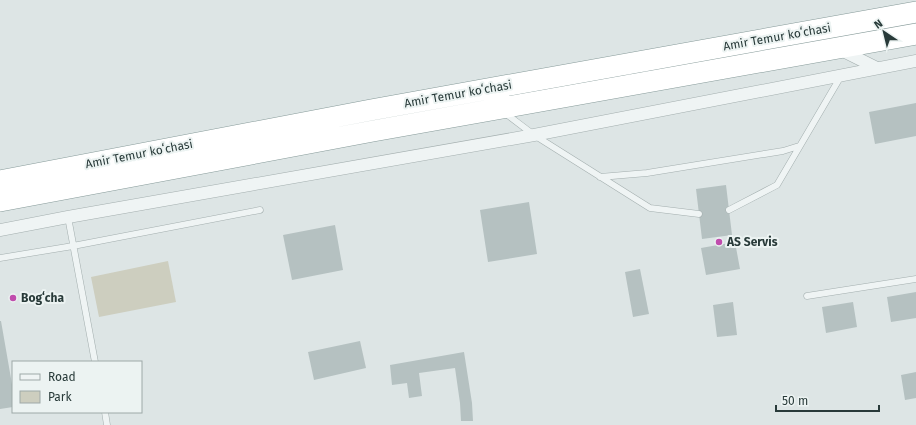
<svg xmlns="http://www.w3.org/2000/svg" width="916" height="425" viewBox="0 0 916 425" font-family="'Fira Sans',sans-serif">
<rect width="100%" height="100%" fill="#dde5e5"/>
<!-- green -->
<path fill="#cdcebf" d="M 168,261 L 176,302 L 99,317 L 91,277 Z"/>
<!-- building -->
<path fill="#b5c1c1" d="M 916,103 L 916,136 L 875,144 L 869,112 Z
M 726,185 L 732,235 L 702,239 L 696,189 Z
M 529,202 L 537,254 L 488,262 L 480,210 Z
M 335,225 L 343,270 L 292,280 L 283,235 Z
M 735,242 L 740,269 L 706,275 L 701,248 Z
M 640,269 L 649,314 L 633,317 L 625,272 Z
M 916,292 L 916,318 L 891,322 L 887,297 Z
M 733,302 L 737,335 L 717,337 L 713,305 Z
M 853,302 L 857,327 L 826,333 L 822,307 Z
M 0,321 L 1,321 L 13,390 L 13,407 L 0,409 Z
M 360,341 L 366,368 L 314,380 L 308,352 Z
M 464,352 L 472,403 L 473,421 L 461,421 L 460,403 L 455,368 L 419,373 L 422,396 L 409,398 L 407,383 L 392,385 L 390,365 Z
M 916,372 L 916,398 L 905,400 L 901,375 Z"/>
<g fill="none" stroke-linecap="round" stroke-linejoin="round">
<defs>
<path id="service" d="M 505,113 L 534,135 L 650,208 L 699,214
M 600,177 L 647,173 L 783,151 L 799,146
M 729,210 L 777,185 L 841,76
M 68,217 L 95,362
M 0,258 L 73,246 L 260,210
M 807,296 L 916,279
M 105,412 L 107,425"/>
<path id="minor" d="M 839,49 L 877,68
M 0,230 L 68,217 L 534,135 L 916,61"/>
<path id="trunk" d="M 0,181 L 371,110 L 916,12
M 0,201 L 373,131 L 916,34"/>
</defs>
<!-- service casing -->
<use href="#service" stroke="#a3aeae" stroke-width="7"/>
<!-- minor casing -->
<use href="#minor" stroke="#a3aeae" stroke-width="13"/>
<!-- trunk casing -->
<use href="#trunk" stroke="#869a99" stroke-width="22"/>
<!-- service -->
<use href="#service" stroke="#eff4f4" stroke-width="6"/>
<!-- minor -->
<use href="#minor" stroke="#eff4f4" stroke-width="12"/>
<!-- trunk -->
<use href="#trunk" stroke="#fff" stroke-width="21"/>
</g>
<!-- markers -->
<g fill="#c04cad" stroke="#ecf3f2" stroke-width="1.5">
<circle cx="719" cy="242" r="4"/>
<circle cx="13" cy="298" r="4"/>
</g>
<g text-anchor="middle" dominant-baseline="central" stroke-width="4" stroke-linejoin="round" paint-order="stroke">
<!-- street labels -->
<g font-size="12" fill="#283a39" stroke="#ecf3f2">
<text transform="translate(777 37) rotate(-10)">Amir Temur koʻchasi</text>
<text transform="translate(458 94) rotate(-10)">Amir Temur koʻchasi</text>
<text transform="translate(139 154) rotate(-11)">Amir Temur koʻchasi</text>
</g>
<!-- poi labels -->
<g font-size="12" font-weight="bold" fill="#283a39" stroke="#ecf3f2" text-anchor="start">
<text x="727" y="242">AS Servis</text>
<text x="21" y="298">Bogʻcha</text>
</g>
</g>
<!-- legend -->
<rect x="12" y="361" width="130" height="52" fill="#ecf3f2" stroke="#9ea9a8"/>
<rect x="20" y="374" width="20" height="6" fill="#eff4f4" stroke="#9ea9a8"/>
<text x="48" y="381" font-size="12" fill="#283a39">Road</text>
<rect x="20" y="391" width="20" height="12" fill="#cdcebf" stroke="#9ea9a8"/>
<text x="48" y="401" font-size="12" fill="#283a39">Park</text>
<!-- north arrow -->
<g transform="translate(884 32) rotate(325)" stroke="#ecf3f2" stroke-width="3" paint-order="stroke">
<path d="M0-3L7 15L0 10L-7 15Z" fill="#283a39"/>
<text y="-6" font-size="11" font-weight="bold" text-anchor="middle" fill="#283a39">N</text>
</g>
<!-- scale -->
<path d="M776 405v6h103v-6" fill="none" stroke="#283a39" stroke-width="2"/>
<text x="782" y="405" font-size="12" fill="#283a39" stroke="#ecf3f2" stroke-width="3" paint-order="stroke">50 m</text>
</svg>
